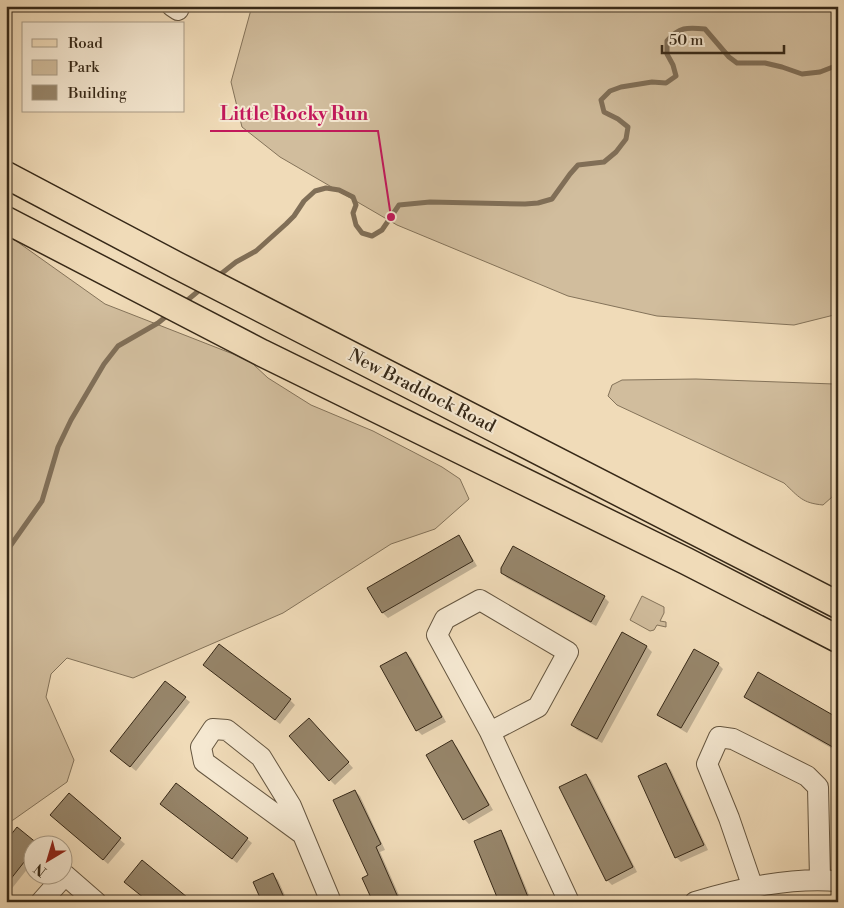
<svg xmlns="http://www.w3.org/2000/svg" width="844" height="908" viewBox="0 0 844 908" font-family="'Libre Bodoni',serif">
<rect width="100%" height="100%" fill="#f0dbb8"/>
<filter id="stains"><feTurbulence type="fractalNoise" baseFrequency=".004" numOctaves="4"/><feColorMatrix values="0 0 0 0 .2 0 0 0 0 .09 0 0 0 0 .02 0 0 0 .5 -.17"/></filter>
<radialGradient id="worn" r=".72"><stop offset=".6" stop-color="#630" stop-opacity="0"/><stop offset="1" stop-color="#630" stop-opacity=".3"/></radialGradient>
<!-- green -->
<path fill="#d1bd9d" stroke="#84735a" d="M 252,6 L 838,6 L 838,314 L 794,325 L 657,316 L 568,296 L 397,225 L 280,157 L 242,127 L 231,82 Z
M 6,235 L 12,238 L 105,304 L 233,354 L 253,364 L 268,378 L 311,405 L 373,431 L 442,467 L 460,479 L 469,499 L 435,529 L 391,544 L 283,613 L 133,678 L 67,658 L 51,674 L 46,697 L 74,760 L 67,782 L 6,825 Z
M 696,379 L 834,384 L 838,391 L 838,471 L 832,497 L 823,505 C 802,503 799,497 784,483 L 617,405 L 608,396 L 612,385 L 622,380 Z
M 642,596 L 664,607 L 664,613 L 660,621 L 666,622 L 666,627 L 657,625 L 654,630 L 650,631 L 630,620 Z"/>
<!-- shadow -->
<path fill="#0003" d="M 458,537 L 463,542 L 477,566 L 388,618 L 383,613 L 369,588 Z
M 502,573 L 604,597 L 609,602 L 596,626 L 507,578 Z
M 622,634 L 647,647 L 652,652 L 602,743 L 577,730 L 573,725 Z
M 406,653 L 411,658 L 446,722 L 422,735 L 417,730 L 382,666 Z
M 718,664 L 723,669 L 687,733 L 664,719 L 659,714 Z
M 210,670 L 290,700 L 295,705 L 280,724 Z
M 746,697 L 838,719 L 838,752 L 751,702 Z
M 185,698 L 190,702 L 136,771 L 111,751 Z
M 314,725 L 353,768 L 335,785 L 330,780 Z
M 452,742 L 457,747 L 493,810 L 469,824 L 464,819 Z
M 666,765 L 671,770 L 708,850 L 681,862 L 676,857 L 640,776 Z
M 586,775 L 591,780 L 637,872 L 612,885 L 607,880 Z
M 355,791 L 360,796 L 385,850 L 380,852 L 402,902 L 374,902 Z
M 69,795 L 125,844 L 108,864 L 57,820 Z
M 167,809 L 247,839 L 252,843 L 237,863 Z
M 17,829 L 38,846 L 32,846 L 32,863 L 6,896 L 6,843 Z
M 500,832 L 505,837 L 532,902 L 500,902 Z
M 273,875 L 278,880 L 288,902 L 263,902 Z"/>
<g fill="none" stroke-linecap="round" stroke-linejoin="round">
<!-- stream -->
<path stroke="#806f58" stroke-width="5" d="M 217,277 L 236,262 L 256,251 L 286,224 L 294,216 L 304,201 L 315,191 L 326,188 L 339,190 L 353,197 L 356,205 L 353,213 L 356,225 L 362,233 L 372,236 L 382,230 L 399,205 L 430,202 L 525,204 L 538,203 L 552,199 L 570,174 L 578,165 L 604,162 L 616,152 L 626,139 L 628,127 L 618,119 L 604,112 L 601,100 L 610,91 L 621,87 L 652,82 L 666,83 L 676,76 L 673,65 L 667,54 L 667,41 C 679,27 687,27 705,29 L 729,57 L 737,63 L 765,63 L 782,67 L 802,74 L 820,72 L 838,65
M 184,303 L 202,288
M 6,552 L 42,501 L 58,447 L 71,420 L 104,364 L 118,346 L 158,323 L 169,314"/>
</g>
<!-- building -->
<path fill="#97866b" stroke="#372918" d="M 459,535 L 473,561 L 382,613 L 367,588 Z
M 513,546 L 605,596 L 591,622 L 501,573 L 501,568 Z
M 622,632 L 647,646 L 597,739 L 571,725 Z
M 219,644 L 291,699 L 275,720 L 203,665 Z
M 694,649 L 719,663 L 681,728 L 657,715 Z
M 406,652 L 442,717 L 416,731 L 380,666 Z
M 758,672 L 838,718 L 838,750 L 744,697 Z
M 165,681 L 186,697 L 130,767 L 110,751 Z
M 309,718 L 349,762 L 329,781 L 289,736 Z
M 452,740 L 489,805 L 463,820 L 426,755 Z
M 666,763 L 704,845 L 675,858 L 638,776 Z
M 586,774 L 633,867 L 606,881 L 559,787 Z
M 176,783 L 248,838 L 232,859 L 160,804 Z
M 355,790 L 381,844 L 376,847 L 400,902 L 373,902 L 362,878 L 368,875 L 333,800 Z
M 69,793 L 121,838 L 103,860 L 50,815 Z
M 17,827 L 38,844 L 37,846 L 32,846 L 32,852 L 6,885 L 6,841 Z
M 501,830 L 530,902 L 499,902 L 474,841 Z
M 142,860 L 193,902 L 149,902 L 124,882 Z
M 273,873 L 286,902 L 262,902 L 253,882 Z"/>
<g fill="none" stroke-linecap="round" stroke-linejoin="round">
<defs>
<path id="minor" d="M 172,6 L 178,10 L 180,6
M 490,732 L 538,707 L 568,652 L 480,600 L 445,619 L 437,635 L 490,732 L 569,902
M 301,833 L 204,762 L 201,747 L 213,729 L 227,730 L 261,757 L 291,806 L 331,902
M 753,888 L 729,818 L 707,764 L 719,737 L 733,739 L 807,776 L 818,787 L 820,879
M 41,902 L 65,875 L 96,902
M 695,902 C 741,888 790,877 838,881"/>
<path id="major" d="M 6,175 L 178,266 L 838,605
M 6,220 L 262,353 L 686,561 L 838,639"/>
</defs>
<!-- minor casing -->
<use href="#minor" stroke="#655640" stroke-width="22"/>
<!-- major casing -->
<use href="#major" stroke="#372918" stroke-width="29"/>
<!-- minor -->
<use href="#minor" stroke="#f5e8d1" stroke-width="20"/>
<!-- major -->
<use href="#major" stroke="#f0dbb8" stroke-width="26"/>
</g>
<g text-anchor="middle" dominant-baseline="central" stroke-width="4" stroke-linejoin="round" paint-order="stroke">
<!-- street labels -->
<g font-size="18" fill="#372918" stroke="#f5e8d1">
<text transform="translate(422 391) rotate(27)">New Braddock Road</text>
</g>
</g>
<!-- callouts -->
<path fill="none" stroke="#c2185b" stroke-width="2" d="M391 217L378 131H210"/>
<circle fill="#c2185b" stroke="#f5e8d1" stroke-width="2" cx="391" cy="217" r="5"/>
<g font-size="19" text-anchor="middle" font-weight="bold" fill="#c2185b" stroke="#f5e8d1" stroke-width="4" stroke-linejoin="round" paint-order="stroke">
<text x="294" y="120">Little Rocky Run</text>
</g>
<!-- margin -->
<rect width="844" height="908" fill="none" stroke="#f0dbb8" stroke-width="25"/>
<rect x="8" y="8" width="829" height="893" fill="none" stroke="#372918" stroke-width="2.5"/>
<rect x="12" y="12" width="819" height="883" fill="none" stroke="#372918"/>
<!-- legend -->
<rect x="22" y="22" width="162" height="90" fill="#f5e8d1" stroke="#a99c87"/>
<rect x="32" y="39" width="25" height="8" fill="#f0dbb8" stroke="#a99c87"/>
<text x="68" y="48" font-size="15" fill="#372918">Road</text>
<rect x="32" y="60" width="25" height="15" fill="#d1bd9d" stroke="#a99c87"/>
<text x="68" y="72" font-size="15" fill="#372918">Park</text>
<rect x="32" y="85" width="25" height="15" fill="#97866b" stroke="#a99c87"/>
<text x="68" y="98" font-size="15" fill="#372918">Building</text>
<!-- north arrow -->
<g transform="translate(48 860) rotate(218)"><circle r="24" fill="#f5e8d1" stroke="#a99c87"/>
<path d="M0-4L9 19L0 12L-9 19Z" fill="#8f2418"/>
<text y="-8" font-size="14" font-weight="bold" text-anchor="middle" fill="#372918">N</text>
</g>
<!-- scale -->
<path d="M662 45v8h122v-8" fill="none" stroke="#372918" stroke-width="2.5"/>
<text x="669" y="45" font-size="15" fill="#372918" stroke="#f5e8d1" stroke-width="4" paint-order="stroke">50 m</text>
<rect width="100%" height="100%" filter="url(#stains)"/>
<rect width="100%" height="100%" fill="url(#worn)"/>
</svg>
